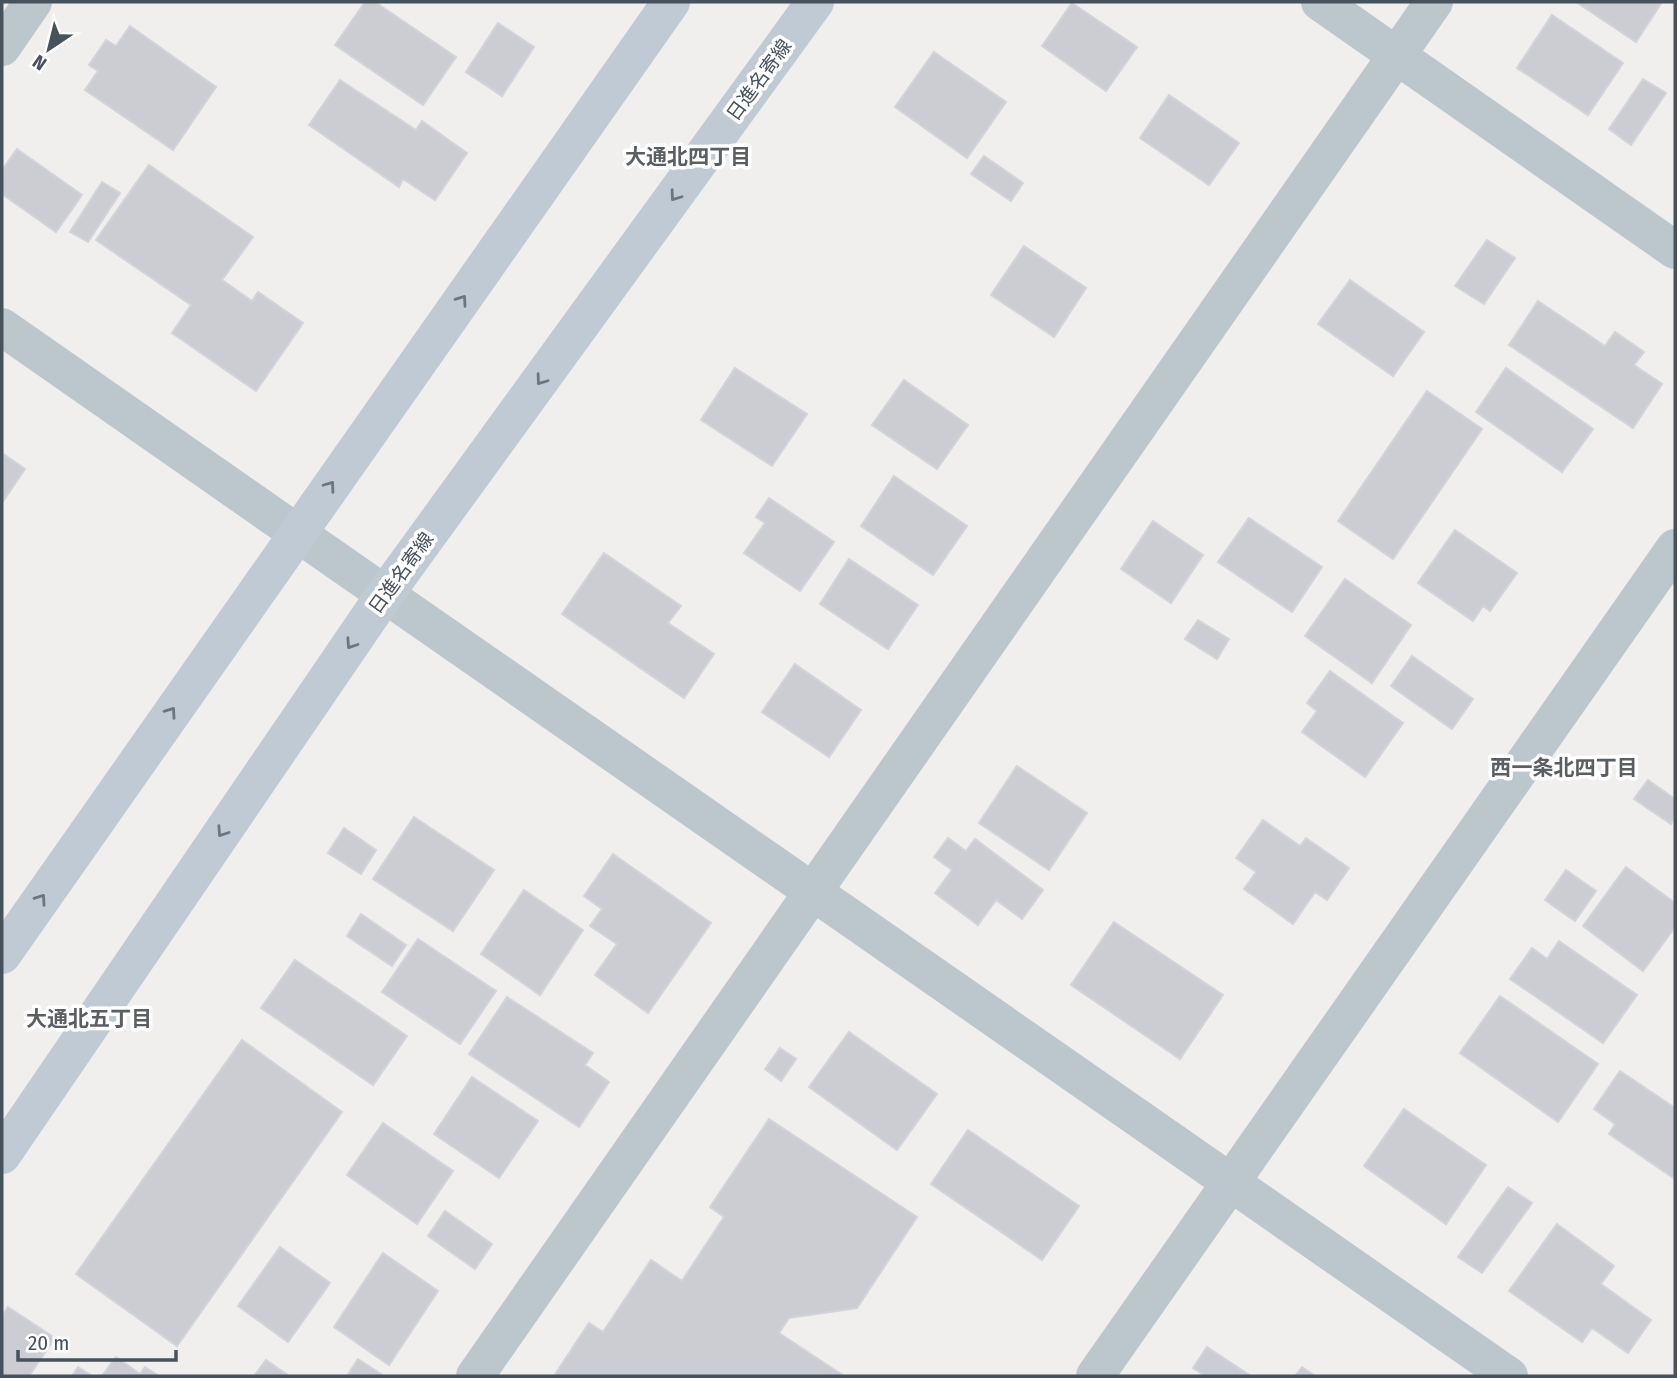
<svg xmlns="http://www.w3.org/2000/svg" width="1677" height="1378" viewBox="0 0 1677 1378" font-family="'Fira Sans Condensed','Noto Sans JP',sans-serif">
<rect width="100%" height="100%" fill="#f1eeee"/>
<!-- building -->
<path fill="#cbcdd3" stroke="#d2d4da" stroke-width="2" d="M 365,2 L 375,2 L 456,57 L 423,105 L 335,45 Z
M 1576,2 L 1662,2 L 1636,42 Z
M 1072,3 L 1137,47 L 1106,91 L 1042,46 Z
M 1552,15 L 1623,63 L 1588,115 L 1517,68 Z
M 498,23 L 534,47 L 502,96 L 466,72 Z
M 130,26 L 216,87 L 173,150 L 85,90 L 98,71 L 89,65 L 106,40 L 116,46 Z
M 934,52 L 1006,102 L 967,158 L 895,107 Z
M 1643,79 L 1666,93 L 1631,145 L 1609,129 Z
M 340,80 L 416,130 L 422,121 L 467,153 L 435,200 L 403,179 L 399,187 L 309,125 Z
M 1169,95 L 1239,143 L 1209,185 L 1140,138 Z
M 17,149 L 82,195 L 56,232 L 2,194 L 2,170 Z
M 984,156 L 1023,183 L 1011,201 L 971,174 Z
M 149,165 L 253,237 L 222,280 L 252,301 L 258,292 L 303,323 L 256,391 L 172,333 L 191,305 L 96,240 Z
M 102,182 L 120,193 L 88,242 L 70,232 Z
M 1487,240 L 1515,258 L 1484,304 L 1455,286 Z
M 1024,246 L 1086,288 L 1054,337 L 991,295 Z
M 1350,280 L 1424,332 L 1393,376 L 1318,324 Z
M 1538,301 L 1605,346 L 1615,332 L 1644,352 L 1634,365 L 1662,384 L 1633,428 L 1509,345 Z
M 735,368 L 807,414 L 772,466 L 701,420 Z
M 1506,368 L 1593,429 L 1562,472 L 1476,412 Z
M 904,380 L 968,425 L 937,469 L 872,425 Z
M 1427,391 L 1482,429 L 1393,559 L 1338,521 Z
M 2,453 L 25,469 L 2,503 Z
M 894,476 L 967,526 L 933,575 L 861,526 Z
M 769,498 L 834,542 L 800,591 L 744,553 L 765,523 L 756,517 Z
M 1249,518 L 1322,567 L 1292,612 L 1218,562 Z
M 1153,521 L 1203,555 L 1171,603 L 1121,569 Z
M 1455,530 L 1517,573 L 1490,611 L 1483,606 L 1473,621 L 1418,583 Z
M 604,553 L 681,606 L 668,623 L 714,654 L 684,698 L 562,614 Z
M 849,559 L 918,605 L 888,649 L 820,604 Z
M 1345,579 L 1411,625 L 1372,683 L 1305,636 Z
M 1198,620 L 1229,639 L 1217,659 L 1185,639 Z
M 1412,656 L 1473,699 L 1452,729 L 1391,686 Z
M 795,664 L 861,710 L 829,757 L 762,712 Z
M 1330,671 L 1403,723 L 1365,777 L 1302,732 L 1317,711 L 1307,703 Z
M 1017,766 L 1087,813 L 1049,870 L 979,823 Z
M 1648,780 L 1675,799 L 1675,817 L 1671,824 L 1634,799 Z
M 414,817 L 494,870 L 453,931 L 373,879 Z
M 1263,820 L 1300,846 L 1306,838 L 1349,868 L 1327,900 L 1315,892 L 1293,924 L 1244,889 L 1256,872 L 1236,858 Z
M 344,828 L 376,850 L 361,874 L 328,853 Z
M 948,838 L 966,851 L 975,839 L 1043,890 L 1022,919 L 996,900 L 978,925 L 935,893 L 952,870 L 934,857 Z
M 613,854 L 711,923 L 648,1013 L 595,975 L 617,944 L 590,926 L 602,909 L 584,896 Z
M 1626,867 L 1675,903 L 1675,927 L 1643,971 L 1583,926 Z
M 1566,870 L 1596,891 L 1575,921 L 1545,900 Z
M 524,890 L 583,930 L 540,995 L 481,954 Z
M 361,914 L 406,945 L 392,966 L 347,936 Z
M 1114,922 L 1223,995 L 1180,1059 L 1071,985 Z
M 418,939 L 496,991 L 460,1044 L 382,992 Z
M 1559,941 L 1637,995 L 1603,1043 L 1510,979 L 1532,948 L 1547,959 Z
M 295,960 L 407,1036 L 373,1085 L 261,1008 Z
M 1500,996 L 1598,1064 L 1558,1122 L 1460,1053 Z
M 507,997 L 593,1053 L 585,1065 L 609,1082 L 579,1127 L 469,1054 Z
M 849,1032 L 937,1094 L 897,1150 L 809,1087 Z
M 242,1040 L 342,1112 L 177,1346 L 76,1274 Z
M 780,1048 L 796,1059 L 781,1081 L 765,1069 Z
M 1620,1071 L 1675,1108 L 1675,1179 L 1609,1134 L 1615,1124 L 1594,1109 Z
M 472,1077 L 538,1121 L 499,1178 L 434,1134 Z
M 1404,1109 L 1486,1165 L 1446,1224 L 1364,1166 Z
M 769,1119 L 917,1217 L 857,1308 L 789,1318 L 779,1333 L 844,1376 L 554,1376 L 589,1323 L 603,1332 L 651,1260 L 682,1281 L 724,1217 L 710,1207 Z
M 383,1123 L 453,1171 L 417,1224 L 347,1175 Z
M 968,1130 L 1079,1206 L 1042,1260 L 931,1184 Z
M 1508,1187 L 1532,1203 L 1482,1273 L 1458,1257 Z
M 445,1211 L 492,1244 L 475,1269 L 428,1236 Z
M 1557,1224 L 1614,1266 L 1601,1284 L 1651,1320 L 1628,1353 L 1592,1328 L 1582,1342 L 1509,1291 Z
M 280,1247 L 330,1283 L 288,1342 L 238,1306 Z
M 383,1253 L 438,1291 L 389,1365 L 334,1327 Z
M 8,1307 L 55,1338 L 29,1376 L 2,1376 L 2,1316 Z
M 1207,1347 L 1251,1376 L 1205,1376 L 1193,1368 Z
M 116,1357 L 140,1374 L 145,1367 L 159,1376 L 102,1376 Z
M 358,1359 L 384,1376 L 347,1376 Z
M 266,1360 L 289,1376 L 254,1376 Z
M 78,1367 L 92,1376 L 72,1376 Z
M 1302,1367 L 1315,1376 L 1295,1376 Z"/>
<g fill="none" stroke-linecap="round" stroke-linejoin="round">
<!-- minor -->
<path stroke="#bcc6cd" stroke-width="38" d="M 2,47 L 33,2
M 2,327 L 297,533
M 475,1376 L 1434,2"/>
<!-- tertiary -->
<path stroke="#bcc6cd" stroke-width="38" d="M 1320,2 L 1675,250
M 297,533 L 1509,1376
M 1095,1376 L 1675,548"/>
<!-- secondary -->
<path stroke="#bfcad5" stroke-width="38" d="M 2,955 L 671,2
M 2,1155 L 385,594 L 815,2"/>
</g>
<!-- one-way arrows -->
<defs><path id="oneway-chevron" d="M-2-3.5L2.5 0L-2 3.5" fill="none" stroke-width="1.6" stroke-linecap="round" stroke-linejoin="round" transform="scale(1.75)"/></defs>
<g stroke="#6a7680">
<use href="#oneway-chevron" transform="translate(675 196) rotate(126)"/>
<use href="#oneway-chevron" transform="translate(462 300) rotate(-55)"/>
<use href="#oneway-chevron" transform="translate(541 380) rotate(126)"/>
<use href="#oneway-chevron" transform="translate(330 486) rotate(-54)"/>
<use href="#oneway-chevron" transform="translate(351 644) rotate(124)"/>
<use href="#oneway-chevron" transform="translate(171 712) rotate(-55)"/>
<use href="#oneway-chevron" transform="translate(222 832) rotate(124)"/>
<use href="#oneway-chevron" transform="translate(41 899) rotate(-55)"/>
</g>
<g text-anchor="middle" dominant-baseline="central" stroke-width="7" stroke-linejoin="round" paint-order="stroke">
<!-- street labels -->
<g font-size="19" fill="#46525c" stroke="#fff">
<text transform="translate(759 80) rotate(-54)">日進名寄線</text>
<text transform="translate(401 573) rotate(-54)">日進名寄線</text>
</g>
<!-- neighbourhood labels -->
<g font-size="21" font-weight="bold" fill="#5b5f63" stroke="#fff">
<text x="688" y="157">大通北四丁目</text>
<text x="1564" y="768">西一条北四丁目</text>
<text x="89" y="1019">大通北五丁目</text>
</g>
</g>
<!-- border -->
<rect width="1677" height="1378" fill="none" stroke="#46525c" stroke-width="7"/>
<!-- north arrow -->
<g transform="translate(49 49) rotate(215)" stroke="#ffffff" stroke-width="5" paint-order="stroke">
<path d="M0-5L12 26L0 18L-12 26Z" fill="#46525c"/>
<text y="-10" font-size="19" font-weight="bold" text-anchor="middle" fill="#46525c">N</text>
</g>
<!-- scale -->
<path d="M18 1350v10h158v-10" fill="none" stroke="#46525c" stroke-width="3.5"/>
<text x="28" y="1350" font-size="21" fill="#46525c" stroke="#ffffff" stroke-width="5" paint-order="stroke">20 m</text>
</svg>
